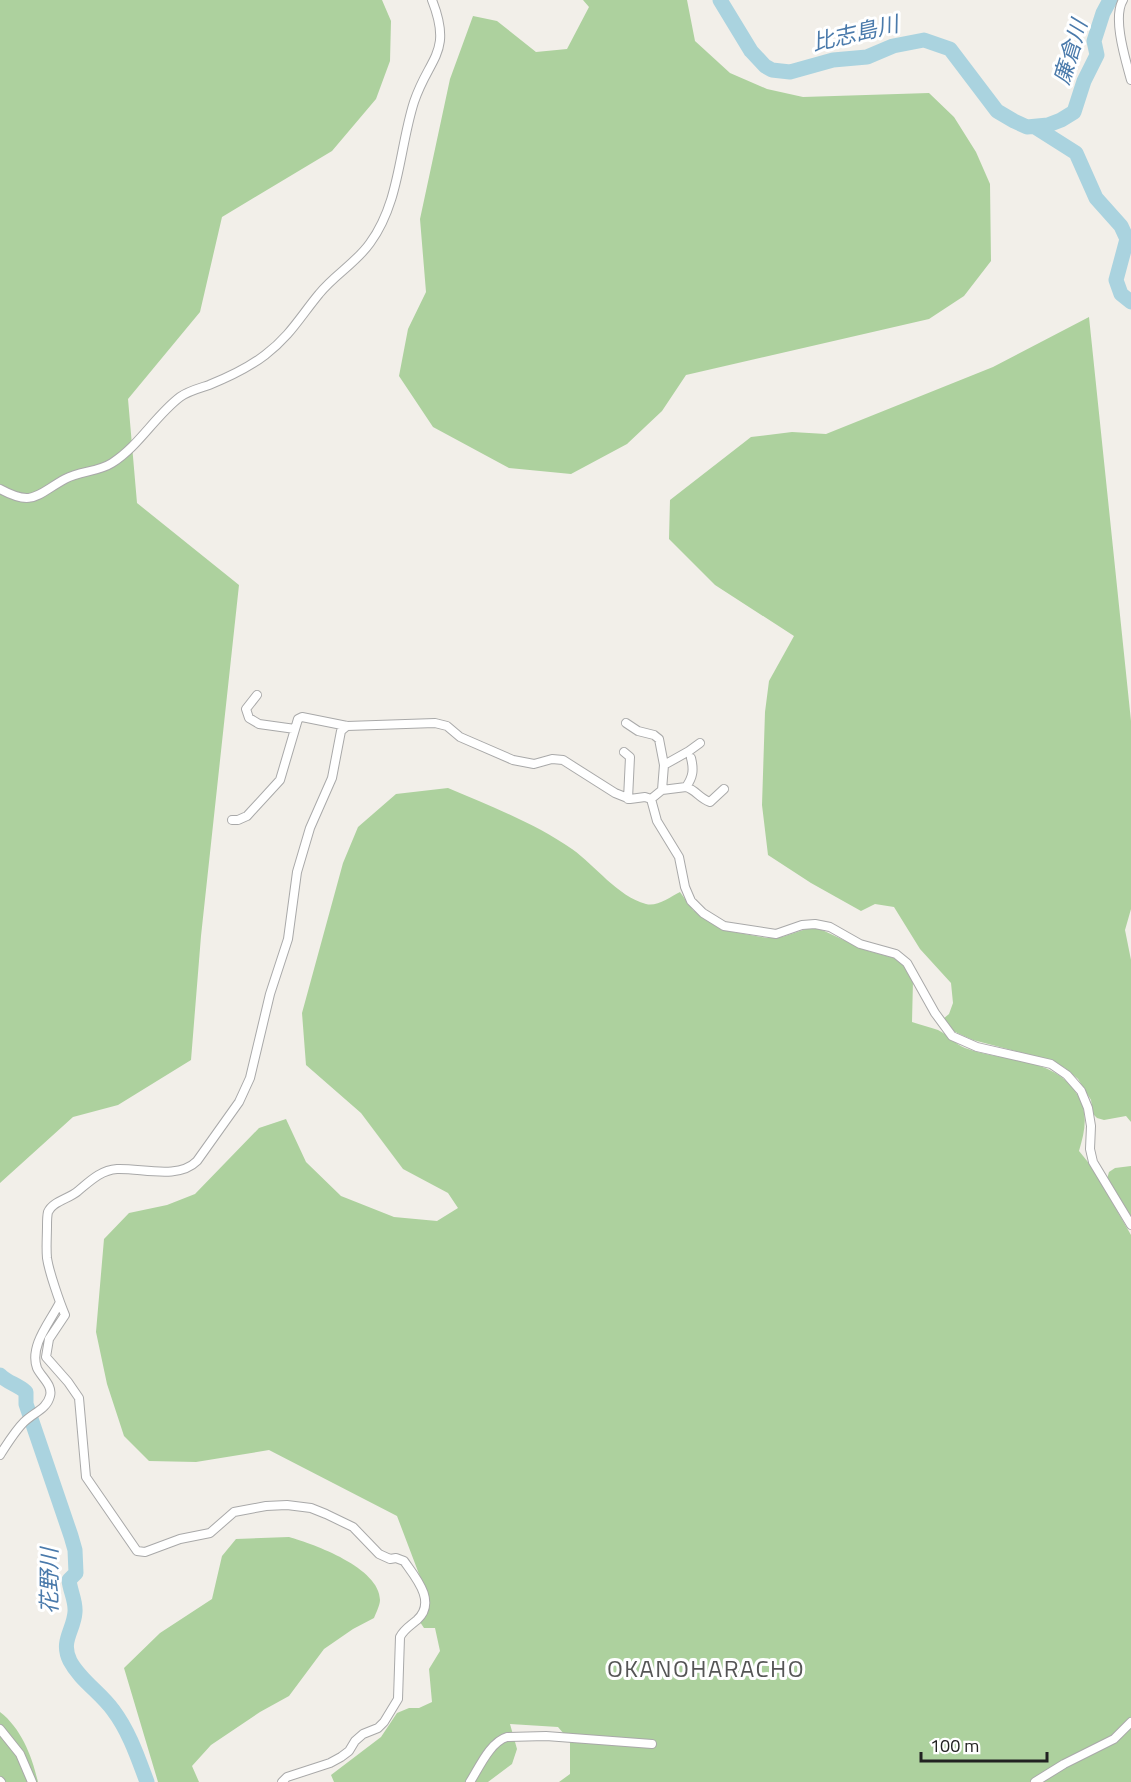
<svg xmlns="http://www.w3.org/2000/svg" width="1131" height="1782" viewBox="0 0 1131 1782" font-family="'Titillium Web','Noto Sans JP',sans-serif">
<rect width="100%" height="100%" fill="#f2efe9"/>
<!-- forest -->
<path fill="#add19e" d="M 0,0 L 382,0 L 391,21 L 390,61 L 376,99 L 332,151 L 222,217 L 200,312 L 128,399 L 137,503 L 239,585 L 201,936 L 191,1060 L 118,1105 L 73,1117 L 0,1183 Z
M 583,0 L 687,0 L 695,41 L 730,73 L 767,89 L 803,97 L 929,93 L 954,117 L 976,152 L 990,184 L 991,261 L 964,296 L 929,319 L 686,375 L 662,411 L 627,444 L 571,474 L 509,468 L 433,427 L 399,376 L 408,329 L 426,292 L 420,219 L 450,79 L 473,16 L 497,21 L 536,52 L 567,49 L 589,7 Z
M 1089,317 L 1131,721 L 1131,909 L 1125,930 L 1131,960 L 1131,1122 L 1126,1116 L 1104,1120 L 1097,1118 L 1093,1114 L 1091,1100 L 1078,1079 L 1065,1068 L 1050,1060 L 973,1040 L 955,1032 L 943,1019 L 949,1014 L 953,1003 L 951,983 L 920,949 L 894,907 L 875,904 L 861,911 L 811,883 L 768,855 L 762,805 L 765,712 L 769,681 L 794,636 L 715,585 L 669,539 L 670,500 L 751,437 L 792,432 L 826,434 L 993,367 Z
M 448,788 C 490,806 535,823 572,849 C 596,866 617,896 646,904 C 657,907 670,897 680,892 L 693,910 L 723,930 L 767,938 L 782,937 L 809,928 L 820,929 L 865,950 L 894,958 L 903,965 L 913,980 L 912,1022 C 920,1025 930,1027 938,1030 C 948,1035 955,1044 965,1048 C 1002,1062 1054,1056 1077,1094 C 1089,1113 1085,1131 1079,1151 L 1092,1167 L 1131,1235 L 1131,1782 L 559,1782 L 570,1774 L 570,1741 L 558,1727 L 510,1724 L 517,1749 L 512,1764 L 488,1782 L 334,1782 L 331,1775 L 381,1737 L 397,1713 L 409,1708 L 419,1708 L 432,1702 L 429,1669 L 440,1651 L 435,1628 L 424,1628 L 420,1622 L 426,1615 L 430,1603 L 397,1516 L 269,1450 L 196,1462 L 149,1461 L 124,1436 L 107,1384 L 96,1332 L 104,1239 L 129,1213 L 167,1205 L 195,1194 L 259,1128 L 286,1119 L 306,1162 L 341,1196 L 394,1217 L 437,1221 L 458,1208 L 448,1193 L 403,1169 L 361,1113 L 306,1065 L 302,1013 L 343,863 L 358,827 L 396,794 Z
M 1131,1166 L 1131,1218 L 1107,1179 L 1109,1172 L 1115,1168 Z
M 289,1537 C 314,1544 380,1568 380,1600 C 380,1605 376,1613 374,1618 L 353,1629 L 324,1649 L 289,1696 L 260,1712 L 211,1745 L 192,1766 L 199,1782 L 158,1782 L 124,1668 L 160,1633 L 212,1599 L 222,1556 L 236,1539 Z
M 0,1712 C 21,1728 32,1756 38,1782 L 0,1782 Z"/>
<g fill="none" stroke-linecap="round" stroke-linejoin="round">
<!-- river -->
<path stroke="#aad3df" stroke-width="15" d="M 720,0 L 751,51 L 765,66 L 772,70 L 790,72 L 833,60 L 867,57 L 893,46 L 924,40 L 950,49 L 997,111 L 1014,121 L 1027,127 L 1048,125 L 1061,120 L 1074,112 L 1084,81 L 1097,55 L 1094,41 L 1103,13 L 1110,0
M 1035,127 L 1076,153 L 1096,198 L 1121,226 L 1127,239 L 1116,280 L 1121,294 L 1131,302
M 0,1375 C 8,1383 17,1384 26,1392 L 26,1404 L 71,1536 L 75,1550 L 76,1573 L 69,1580 C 70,1591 76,1601 75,1612 C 74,1630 60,1641 70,1661 C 80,1680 101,1693 113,1710 C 129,1731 138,1758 147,1782"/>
<defs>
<path id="street" d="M 1123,0 C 1112,18 1126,61 1131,80
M 0,489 C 33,507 36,495 65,479 C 80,471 98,472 112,463 C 139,446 155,416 180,397 C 188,391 200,388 209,385 C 229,377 248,368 265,355 C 290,336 300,317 319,294 C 334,275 356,263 370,243 C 400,202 399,149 414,102 C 429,57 453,53 432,0
M 257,695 L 246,709 L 249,718 L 259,724 L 295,729
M 626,723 L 638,731 L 654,735 L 659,739 L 664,765
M 624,752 L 630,757 L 628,799
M 686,787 C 696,790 699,798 710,802 L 724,789
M 662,790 L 686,787 C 693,777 694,770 691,758
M 651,799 L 662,790 L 664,765 L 689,751 L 700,743
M 232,820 L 238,820 L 247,816 L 280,780 L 298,719 L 302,717 L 347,726 L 435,723 L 447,726 L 460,737 L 513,760 L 534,764 L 552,759 L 563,760 L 615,793 L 630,799 L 645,797 L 651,799 L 657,821 L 679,857 L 685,887 L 691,901 L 703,913 L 724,926 L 776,934 L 802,925 L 815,924 L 830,927 L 860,944 L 896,954 L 907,963 L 935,1013 L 952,1036 L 977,1047 L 1051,1064 L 1067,1075 L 1081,1091 L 1088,1108 L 1091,1126 L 1090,1149 L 1093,1162 L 1131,1225
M 0,1455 C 7,1444 15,1431 24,1422 C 33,1413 47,1409 50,1396 C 53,1385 41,1377 37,1368 C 29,1346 50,1322 59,1304
M 0,1729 L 20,1754 L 32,1782
M 0,1781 L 1,1782
M 282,1782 L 287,1777 L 330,1763 L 341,1757 L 349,1751 L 355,1741 L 363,1734 L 378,1728 L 384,1722 L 398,1699 L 400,1637 C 404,1629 410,1626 417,1620 C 437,1602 416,1578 404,1561 L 396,1558 L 390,1559 L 379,1554 L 353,1527 L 326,1514 L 311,1508 L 287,1505 L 266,1506 L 234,1512 L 210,1533 L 180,1539 L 145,1552 L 137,1551 L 86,1477 L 79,1398 L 68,1382 L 46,1357 L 49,1339 L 65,1315 C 60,1303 49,1272 47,1258 C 46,1248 47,1236 47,1226 C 47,1222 47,1216 48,1212 C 53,1201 69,1199 78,1191 C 90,1181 101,1170 117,1169 C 142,1168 178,1180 197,1161 L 239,1102 L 250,1078 L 270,994 L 288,939 L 297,872 L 310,828 L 332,778 L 341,731 L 347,726
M 470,1782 C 479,1768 490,1742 507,1737 L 546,1736 L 652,1744
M 1035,1782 L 1064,1764 L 1114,1739 L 1131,1722"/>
</defs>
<!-- street casing -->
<use href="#street" stroke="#a9a9a9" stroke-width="10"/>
<!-- street -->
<use href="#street" stroke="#fff" stroke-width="8"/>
</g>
<g text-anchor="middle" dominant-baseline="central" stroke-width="6" stroke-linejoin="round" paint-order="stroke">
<!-- water labels -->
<g font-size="22" font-style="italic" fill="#4a7aab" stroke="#fff">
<text transform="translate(855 33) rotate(-13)">比志島川</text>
<text transform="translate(1070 52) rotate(-73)">廉倉川</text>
<text transform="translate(49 1581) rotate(-90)">花野川</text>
</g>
<!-- quarter labels -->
<g font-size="24" letter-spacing="1.5" fill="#555" stroke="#fff">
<text x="706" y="1668">OKANOHARACHO</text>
</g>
</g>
<!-- scale -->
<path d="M921 1752v9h126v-9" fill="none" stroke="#222222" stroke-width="3"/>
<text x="930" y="1752" font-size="18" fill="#222222" stroke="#ffffff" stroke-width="4.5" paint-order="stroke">100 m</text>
</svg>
